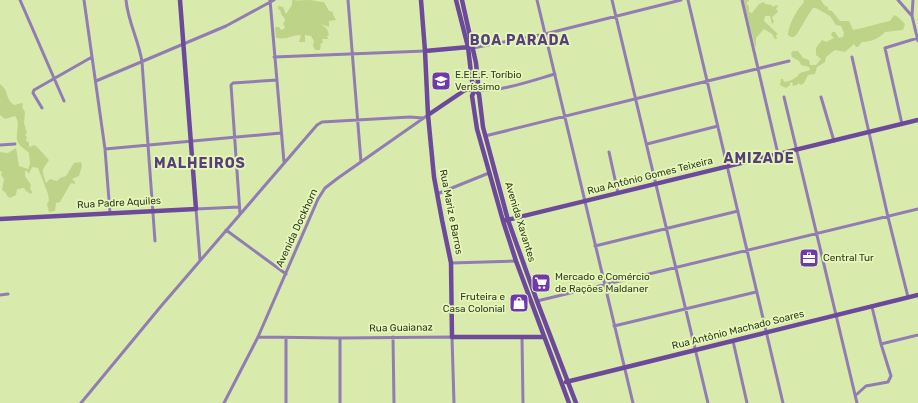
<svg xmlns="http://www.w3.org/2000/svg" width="918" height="403" viewBox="0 0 918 403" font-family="Rubik,sans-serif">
<rect width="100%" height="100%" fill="#d8ebad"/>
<!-- green -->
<path fill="#bdd387" d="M 292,0 C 297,1 306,0 311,0 C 316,1 319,2 324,2 L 329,11 L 333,12 L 333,15 L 336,20 L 329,21 L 329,27 L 321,24 L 327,29 L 329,35 L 327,36 L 328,39 L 322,39 L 323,43 L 321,43 L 320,50 L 315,50 L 313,46 L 314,41 L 311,36 L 305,35 L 305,42 L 299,42 L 301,35 C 291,35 289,40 276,38 L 275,28 L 276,27 L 279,27 L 281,30 L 284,29 L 285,27 L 283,24 L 285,20 L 284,17 L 282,16 L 280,10 L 278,9 L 278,6 L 283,7 L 286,14 L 292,5 Z
M 743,0 L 749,0 L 749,1 L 747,2 L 747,4 L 749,6 L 749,12 L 752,13 L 759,4 L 764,2 L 765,4 L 772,5 L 772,7 L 777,5 L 778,7 L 776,8 L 778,12 L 772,17 L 774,22 L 772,24 L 770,16 L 765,16 L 764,21 L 778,34 L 776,35 L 777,39 L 775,39 L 772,34 L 764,29 L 756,38 L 756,47 L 755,46 Z
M 804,0 L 821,0 L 824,5 L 828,7 L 828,10 L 832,11 L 840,21 L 849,21 L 853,30 C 866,28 878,23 890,21 L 894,15 L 898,17 L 905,24 L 903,30 L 885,32 C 880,38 871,42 862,42 L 858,47 L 856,47 L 854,44 L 845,52 L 835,50 L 826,57 L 825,62 L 817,67 L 815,74 L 808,75 L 804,83 L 801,85 L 798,83 L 797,85 L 793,86 L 792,82 L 790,83 L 790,85 L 786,88 L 780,85 L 781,79 L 783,79 L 784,82 C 791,81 797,78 800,73 L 810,70 L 809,67 L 801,65 L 799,61 L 792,57 L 791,53 L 793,51 L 798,51 L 803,58 L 809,60 L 810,65 L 816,65 L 821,59 L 816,55 L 816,48 L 822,40 L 826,42 L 834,38 L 831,35 L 832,32 L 835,32 L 839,38 L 843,37 L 844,33 L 841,26 L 836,25 L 830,16 L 816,8 L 813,8 L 810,12 L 797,34 L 794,37 L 791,37 L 788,35 C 788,27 797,8 803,4 Z
M 0,84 C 10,92 4,97 14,105 L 22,103 L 23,104 L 22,107 L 25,112 L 24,123 L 27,133 L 25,135 L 27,137 L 26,141 L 29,142 L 29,146 L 30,147 L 34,145 L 37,147 L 49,160 C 42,171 41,168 46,183 L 50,179 L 57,181 L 60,178 L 66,176 L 74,163 L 81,162 L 82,166 L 79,176 L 72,179 L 75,182 L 75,184 L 71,183 L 60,202 L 56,203 L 55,211 L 49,212 L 47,204 L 49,201 L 48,194 L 38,168 L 32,167 L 29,174 L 27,171 L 25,171 L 25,176 L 31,185 L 30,188 L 32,192 L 31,194 L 26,191 L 24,188 L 17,189 L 16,195 L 10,198 L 7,196 L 6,193 L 2,190 L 4,179 L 1,175 L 2,172 L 0,171 L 0,152 L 8,153 L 16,148 L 19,166 L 28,169 L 30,164 L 29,153 C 26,150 21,147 19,144 C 13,136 22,124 15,116 L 5,119 L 0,115 Z"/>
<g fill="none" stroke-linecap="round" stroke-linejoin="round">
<!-- street -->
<path stroke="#927cb4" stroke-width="3" d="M 20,0 L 64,101
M 84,0 L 105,149 L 110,213
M 126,0 C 128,22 139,41 142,62 L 155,241
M 270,0 L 284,162
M 348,0 L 361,162
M 537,0 L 633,403
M 612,0 L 708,403
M 688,0 L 783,403
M 742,0 L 778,154
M 898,0 L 912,16
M 913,0 L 912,16 L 918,41
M 473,48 L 545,34 L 681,0
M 274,57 L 425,51
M 852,57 L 888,217 L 908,297
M 96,81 L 226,26 L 274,0
M 476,90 C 497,93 534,80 555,74
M 784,97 L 857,403
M 821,97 L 834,141
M 42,108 L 33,93 L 34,90 L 92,57
M 902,124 L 885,48 L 918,38
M 485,136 L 789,61
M 647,144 L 718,126
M 0,145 L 15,144
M 105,149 L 281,133
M 609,152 L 618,193
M 437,194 L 489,173
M 240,214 L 231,85 L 233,83 L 277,80
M 226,230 L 286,274
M 595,246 L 738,211
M 200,260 L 196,209 L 239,207
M 451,263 L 516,261
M 0,295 L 8,294
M 537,301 L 918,209
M 614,326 L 756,292
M 258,337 L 340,338 L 452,337 L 454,403
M 393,337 L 394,403
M 522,337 L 523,403
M 286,338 L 286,403
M 733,341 L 747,403
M 881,344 L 918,335
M 856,395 L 866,386 L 888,382 L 891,376 L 881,344 L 872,307
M 81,403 L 162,305 L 317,125 L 322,122 L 410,117 L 423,118
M 224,403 L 258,337 L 318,199 L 325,188 L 338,178 L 428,115
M 340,403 L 340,338"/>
<!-- secondary -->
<path stroke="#6d499b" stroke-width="4.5" d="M 421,0 L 425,51 L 428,115 L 434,177 L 442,220 L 451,263 L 452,337 L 544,337
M 456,0 L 468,47 L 472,81 L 475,89 L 479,94 L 483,127 L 508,220 L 537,301 L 576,403
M 462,0 L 476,63 L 478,82 L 472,96 L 477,129 L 503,221 L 516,261 L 569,403
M 425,51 L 469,47
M 428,115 L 465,90 L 475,89
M 0,219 L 196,209 L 180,0
M 503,221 L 918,120
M 566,382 L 918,295"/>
</g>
<!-- icons -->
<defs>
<symbol id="school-square" viewBox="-11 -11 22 22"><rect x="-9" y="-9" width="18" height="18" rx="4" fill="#7038ae" stroke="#e5f8ba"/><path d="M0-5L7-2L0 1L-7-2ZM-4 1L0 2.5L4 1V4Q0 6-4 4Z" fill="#fff"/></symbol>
<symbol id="office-square" viewBox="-11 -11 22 22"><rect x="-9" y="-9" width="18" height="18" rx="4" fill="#7038ae" stroke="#e5f8ba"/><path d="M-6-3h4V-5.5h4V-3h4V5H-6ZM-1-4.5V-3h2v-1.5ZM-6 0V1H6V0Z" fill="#fff"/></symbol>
<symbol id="supermarket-square" viewBox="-11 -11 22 22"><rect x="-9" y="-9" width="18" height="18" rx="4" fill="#7038ae" stroke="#e5f8ba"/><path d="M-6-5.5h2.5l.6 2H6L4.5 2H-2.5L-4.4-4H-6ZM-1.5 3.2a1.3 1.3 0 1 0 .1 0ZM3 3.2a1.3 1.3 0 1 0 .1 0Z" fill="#fff"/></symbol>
<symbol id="shop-square" viewBox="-11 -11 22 22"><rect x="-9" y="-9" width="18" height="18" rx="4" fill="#7038ae" stroke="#e5f8ba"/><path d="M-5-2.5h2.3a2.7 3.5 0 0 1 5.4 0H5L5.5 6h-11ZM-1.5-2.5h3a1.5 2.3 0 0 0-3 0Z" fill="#fff"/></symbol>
</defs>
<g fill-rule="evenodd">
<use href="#school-square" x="430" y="70" width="22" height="22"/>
<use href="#office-square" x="798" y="247" width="22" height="22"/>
<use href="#supermarket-square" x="530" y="272" width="22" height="22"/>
<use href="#shop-square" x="508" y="292" width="22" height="22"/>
</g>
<g text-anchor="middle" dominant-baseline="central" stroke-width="3.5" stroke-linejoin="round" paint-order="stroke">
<!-- poi labels -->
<g font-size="10" fill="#323921" stroke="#e5f8ba" text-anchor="start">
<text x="455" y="75">E.E.E.F. Toríbio<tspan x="455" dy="12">Veríssimo</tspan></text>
<text x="823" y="258">Central Tur</text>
<text x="555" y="277">Mercado e Comércio<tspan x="555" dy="12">de Rações Maldaner</tspan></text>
<text x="505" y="297" text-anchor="end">Fruteira e<tspan x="505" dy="12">Casa Colonial</tspan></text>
</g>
<!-- street labels -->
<g font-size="10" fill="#323921" stroke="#e5f8ba">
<text transform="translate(650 176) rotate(-14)">Rua Antônio Gomes Teixeira</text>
<text transform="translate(119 203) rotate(-3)">Rua Padre Aquiles</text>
<text transform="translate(451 212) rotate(79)">Rua Mariz e Barros</text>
<text transform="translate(520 222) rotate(73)">Avenida Xavantes</text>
<text transform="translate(297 228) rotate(-65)">Avenida Dockhorn</text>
<text transform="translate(401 328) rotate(-1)">Rua Guaianaz</text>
<text transform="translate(738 330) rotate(-14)">Rua Antônio Machado Soares</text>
</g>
<!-- district labels -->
<g font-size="14" font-weight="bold" letter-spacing="1" fill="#583f7b" stroke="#e5f8ba">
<text x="520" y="40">BOA PARADA</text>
<text x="759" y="158">AMIZADE</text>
<text x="200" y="163">MALHEIROS</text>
</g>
</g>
</svg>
